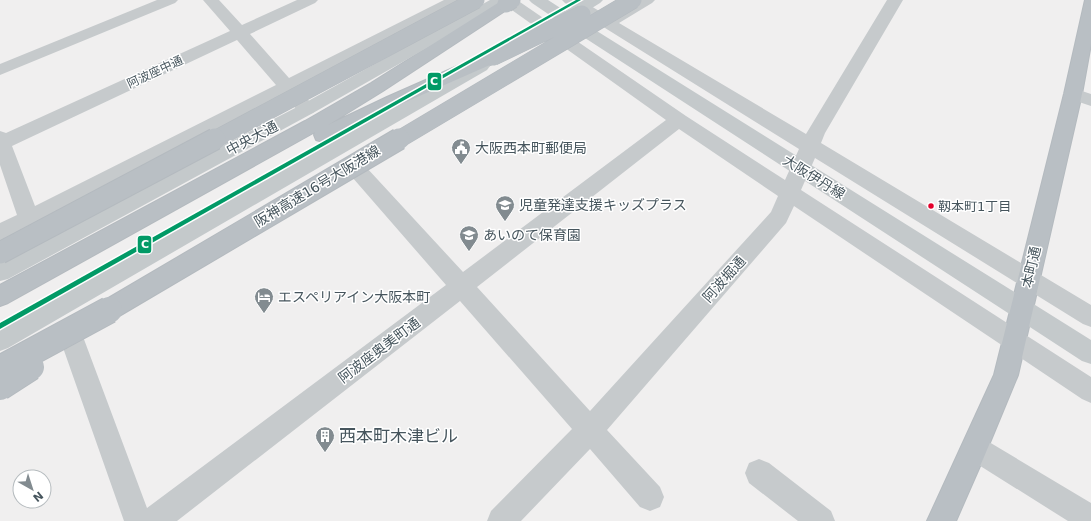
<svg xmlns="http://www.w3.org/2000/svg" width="1091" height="521" viewBox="0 0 1091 521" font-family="'DejaVu Sans','Noto Sans JP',sans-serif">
<rect width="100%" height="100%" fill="#f0efef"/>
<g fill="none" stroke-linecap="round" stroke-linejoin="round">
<defs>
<path id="highway" d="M 509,0 L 511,1 L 514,4 L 511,7 L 383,91 L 328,125 L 387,97 L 487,53 L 493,52 L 499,53 L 501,57 L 499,61 L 399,105 L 330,140 L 323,142 L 316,140 L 314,135 L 315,132 L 8,303 L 0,306 L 0,285 L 305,121 L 371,83 L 501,1 Z
M 1085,0 L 1091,0 L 1091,44 L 1082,94 L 1018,375 L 984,457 L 956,521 L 927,521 L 994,375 L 1064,94 Z"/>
</defs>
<!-- highway casing -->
<use href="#highway" stroke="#b4babf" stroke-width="2"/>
<!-- minor -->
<path fill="#c6cacc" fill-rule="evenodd" d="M 157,0 L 178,0 L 175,3 L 0,75 L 0,64 Z
M 203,0 L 219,0 L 242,25 L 297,0 L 318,0 L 315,3 L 250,34 L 289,78 L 444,0 L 464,0 L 461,3 L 298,88 L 316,109 L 313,113 C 299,117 293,105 285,95 L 36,225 L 0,241 L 0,223 L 17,215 L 0,165 L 0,131 L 6,133 L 230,31 ZM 237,40 L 276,85 L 35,206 L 12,146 Z
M 499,0 L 517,0 L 686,116 L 785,180 L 799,149 L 565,3 L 562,0 L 581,0 L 609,17 L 636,0 L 655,0 L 652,3 L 619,23 L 806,134 L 887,0 L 903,0 L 825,133 L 821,143 L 1091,305 L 1091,327 L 1083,324 L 815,158 L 801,190 L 1091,377 L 1091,403 L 1082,399 L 794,206 L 786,223 L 607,430 L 660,487 L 664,497 L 660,507 L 650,511 L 640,507 L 590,449 L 521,521 L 487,521 L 491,511 L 572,429 L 460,301 L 177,521 L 124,521 L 61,342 L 64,334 L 73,331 L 82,334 L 147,508 L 446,285 L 352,177 L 349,172 L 352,167 L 359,165 L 366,167 L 463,272 L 666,120 L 502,3 ZM 679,129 L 778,196 L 771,212 L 590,411 L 477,287 Z
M 1073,88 L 1091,94 L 1091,106 L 1067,98 L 1064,94 L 1067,90 Z
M 975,435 L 984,439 L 1091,503 L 1091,521 L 1068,521 L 966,457 L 962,448 L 966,439 Z
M 759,459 L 769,463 L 831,511 L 835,521 L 798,521 L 749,483 L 745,473 L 749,463 Z"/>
<!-- major -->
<path fill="#c4c9cb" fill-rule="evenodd" d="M 490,0 L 509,0 L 506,3 L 313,113 L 8,279 L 0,281 L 0,261 L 301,105 Z
M 529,0 L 548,0 L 565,11 L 584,0 L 603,0 L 600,3 L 576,18 L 1091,340 L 1091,364 L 1082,361 L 565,25 L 558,27 L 552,25 L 550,22 L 554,18 L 532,3 Z
M 481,61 L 487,62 L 490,66 L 487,70 L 8,348 L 0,351 L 0,328 L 475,62 Z"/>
<!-- highway -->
<use href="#highway" fill="#b9bfc4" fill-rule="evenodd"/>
<defs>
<path id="highway-bridge-far2" d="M 506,4 L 512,0
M 493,57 L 582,14
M 214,140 L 476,0
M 398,140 L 633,0"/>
<path id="highway-bridge-far1" d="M 0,253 L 215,139
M 107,311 L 399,139"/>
<path id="highway-bridge" d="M 0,369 L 109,310
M 0,387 L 31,367"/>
</defs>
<!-- highway-bridge-far2 casing -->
<use href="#highway-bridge-far2" stroke="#b4babf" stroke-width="18" stroke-linecap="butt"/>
<!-- highway-bridge-far1 casing -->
<use href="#highway-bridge-far1" stroke="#b4babf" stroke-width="23" stroke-linecap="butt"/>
<!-- highway-bridge casing -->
<use href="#highway-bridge" stroke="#b4babf" stroke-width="28" stroke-linecap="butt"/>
<!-- highway-bridge-far2 -->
<use href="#highway-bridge-far2" stroke="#b9bfc4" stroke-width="17"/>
<!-- highway-bridge-far1 -->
<use href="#highway-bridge-far1" stroke="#b9bfc4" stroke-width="21"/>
<!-- highway-bridge -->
<use href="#highway-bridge" stroke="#b9bfc4" stroke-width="26"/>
<defs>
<path id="metro-1" d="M 576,0 L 581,0 L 0,329 L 0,323 Z"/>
</defs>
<!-- metro-1 casing -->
<use href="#metro-1" stroke="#fff" stroke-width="3"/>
<!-- metro-1 -->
<use href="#metro-1" fill="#019a66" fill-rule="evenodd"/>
</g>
<!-- icons -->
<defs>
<symbol id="civic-pin" viewBox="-11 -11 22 30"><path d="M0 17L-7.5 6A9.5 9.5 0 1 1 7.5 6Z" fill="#828b90" stroke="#fff"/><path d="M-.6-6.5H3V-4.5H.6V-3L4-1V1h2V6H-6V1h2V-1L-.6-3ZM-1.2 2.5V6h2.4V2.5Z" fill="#fff"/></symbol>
<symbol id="school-pin" viewBox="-11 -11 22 30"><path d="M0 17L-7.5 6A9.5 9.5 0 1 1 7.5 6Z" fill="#828b90" stroke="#fff"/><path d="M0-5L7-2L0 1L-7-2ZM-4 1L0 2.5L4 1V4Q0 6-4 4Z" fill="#fff"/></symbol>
<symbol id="hotel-pin" viewBox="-11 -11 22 30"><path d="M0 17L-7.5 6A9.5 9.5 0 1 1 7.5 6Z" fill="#828b90" stroke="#fff"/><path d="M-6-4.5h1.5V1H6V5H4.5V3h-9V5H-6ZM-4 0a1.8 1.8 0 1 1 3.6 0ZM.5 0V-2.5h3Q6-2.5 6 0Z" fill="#fff"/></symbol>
<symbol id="building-pin" viewBox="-11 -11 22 30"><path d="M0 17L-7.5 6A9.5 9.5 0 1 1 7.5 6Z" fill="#828b90" stroke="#fff"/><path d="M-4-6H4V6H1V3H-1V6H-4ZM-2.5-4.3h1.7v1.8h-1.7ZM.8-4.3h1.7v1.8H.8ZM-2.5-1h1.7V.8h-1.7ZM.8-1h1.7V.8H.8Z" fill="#fff"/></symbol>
</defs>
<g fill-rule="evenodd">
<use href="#civic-pin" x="450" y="137" width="22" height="30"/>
<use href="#school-pin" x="494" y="194" width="22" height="30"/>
<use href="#school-pin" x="458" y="224" width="22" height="30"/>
<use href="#hotel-pin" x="253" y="286" width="22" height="30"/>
<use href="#building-pin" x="314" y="425" width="22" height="30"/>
</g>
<!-- markers -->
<circle fill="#e4002b" stroke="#fff" stroke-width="1.5" cx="931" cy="206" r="3.5"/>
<g text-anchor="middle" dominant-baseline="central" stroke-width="3" stroke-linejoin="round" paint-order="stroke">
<!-- far-street labels -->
<g font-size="12" fill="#46555d" stroke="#fff">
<text transform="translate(155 72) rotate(-25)">阿波座中通</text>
</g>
<!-- bus labels -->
<g font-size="13" fill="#46555d" stroke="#fff" text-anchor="start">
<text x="938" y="206">靱本町1丁目</text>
</g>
<!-- street labels -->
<g font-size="14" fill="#46555d" stroke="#fff">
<text transform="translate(252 138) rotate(-28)">中央大通</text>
<text transform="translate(814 177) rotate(32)">大阪伊丹線</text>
<text transform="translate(317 186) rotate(-31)">阪神高速16号大阪港線</text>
<text transform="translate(1031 267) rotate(-77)">本町通</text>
<text transform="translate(724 279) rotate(-48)">阿波堀通</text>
<text transform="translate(379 350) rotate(-37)">阿波座奥美町通</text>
</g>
<!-- poi labels -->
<g font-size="14" fill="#46555d" stroke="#fff" text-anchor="start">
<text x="475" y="148">大阪西本町郵便局</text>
<text x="519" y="205">児童発達支援キッズプラス</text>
<text x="483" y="235">あいのて保育園</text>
<text x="278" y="297">エスペリアイン大阪本町</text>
</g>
<!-- near-poi labels -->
<g font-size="17" fill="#46555d" stroke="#fff" text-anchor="start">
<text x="339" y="436">西本町木津ビル</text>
</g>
</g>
<g stroke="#fff" stroke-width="1.5">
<rect x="427" y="72" width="15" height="19" rx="4" fill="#019a66"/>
<rect x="137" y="235" width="15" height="19" rx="4" fill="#019a66"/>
</g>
<g font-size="11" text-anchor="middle" font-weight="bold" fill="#fff">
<text x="434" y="85">C</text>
<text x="145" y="248">C</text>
</g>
<!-- north arrow -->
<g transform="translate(32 489) rotate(141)"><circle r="19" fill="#ffffff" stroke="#b5bbbe"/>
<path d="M0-3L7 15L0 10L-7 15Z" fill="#828b90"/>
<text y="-6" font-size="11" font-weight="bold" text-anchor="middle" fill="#46555d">N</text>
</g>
</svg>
